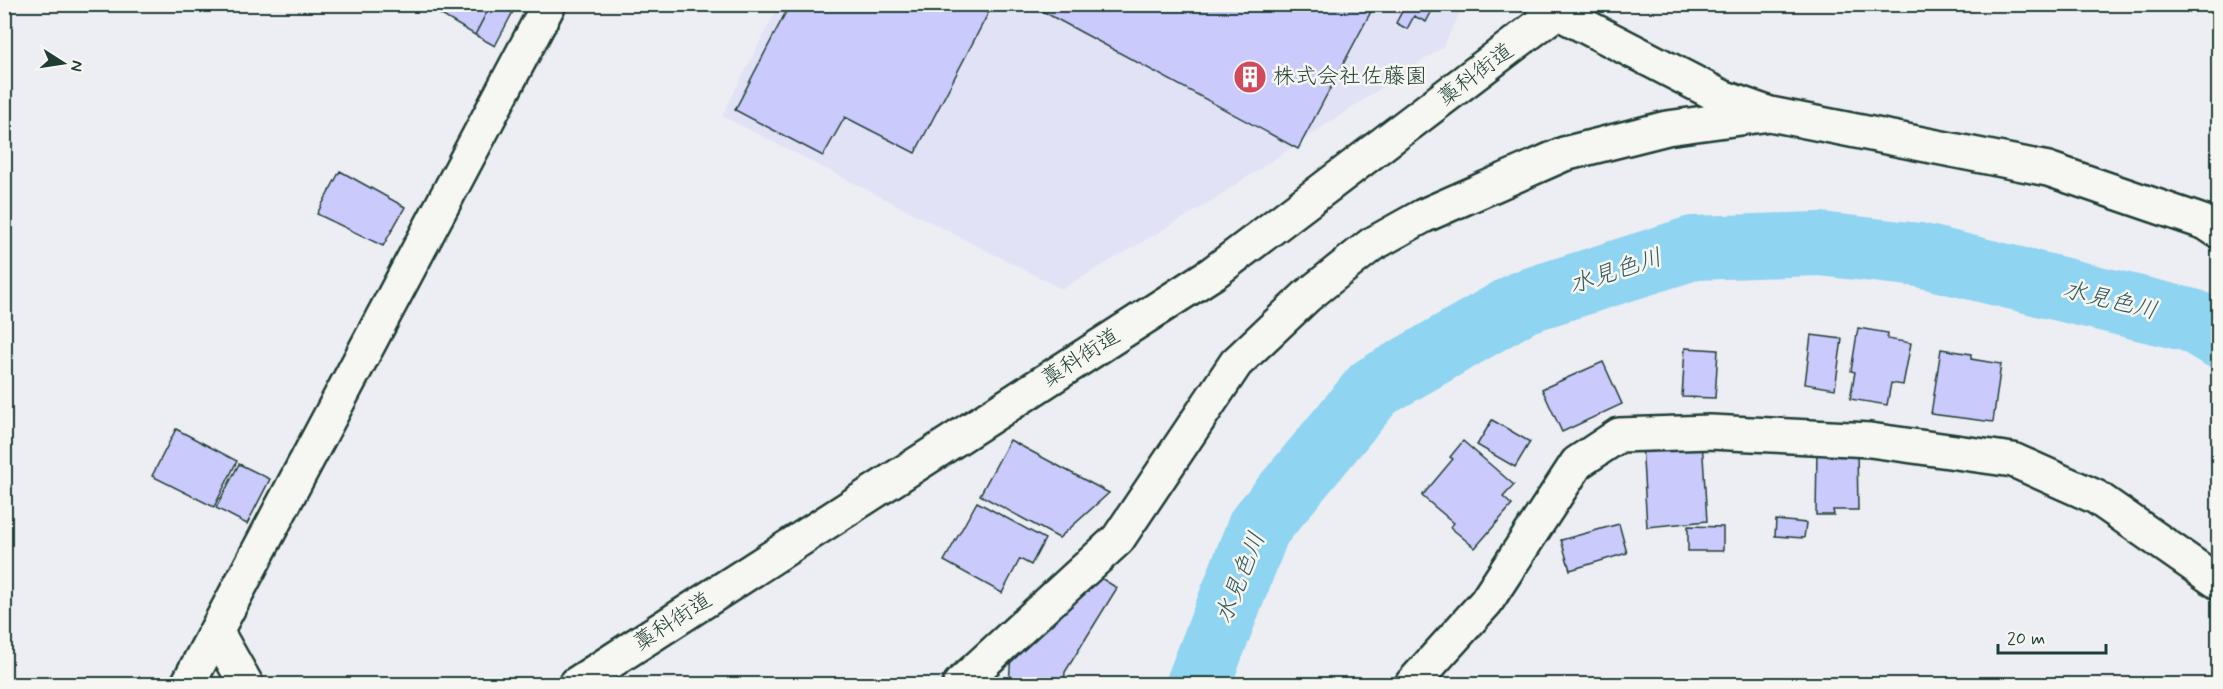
<svg xmlns="http://www.w3.org/2000/svg" width="2223" height="689" viewBox="0 0 2223 689" font-family="Mynerve,'Klee One',sans-serif">
<rect width="100%" height="100%" fill="#ededf4"/>
<filter id="ink" filterUnits="userSpaceOnUse"><feTurbulence type="fractalNoise" baseFrequency=".0167" numOctaves="2"/><feDisplacementMap in="SourceGraphic" scale="12" xChannelSelector="R" yChannelSelector="G"/><feConvolveMatrix kernelMatrix="1 2 1 2 8 2 1 2 1" color-interpolation-filters="sRGB"/></filter>
<g filter="url(#ink)">
<!-- built -->
<path fill="#e2e2f6" d="M 779,5 L 1464,5 L 1443,47 L 1202,207 L 1062,289 L 722,116 Z"/>
<g fill="none" stroke-linecap="round" stroke-linejoin="round">
<!-- river -->
<path stroke="#8fd4f0" stroke-width="64" d="M 1198,684 L 1259,527 L 1374,388 L 1523,302 L 1693,248 L 1820,244 L 1919,255 L 2193,321 L 2218,336"/>
</g>
<!-- building -->
<path fill="#cacafc" stroke="#1f3d34" stroke-width="1.5" d="M 423,4 L 491,4 L 475,35 Z
M 491,4 L 517,4 L 495,46 L 475,35 Z
M 790,4 L 993,4 L 915,153 L 845,117 L 823,156 L 735,110 Z
M 1029,4 L 1375,4 L 1298,149 Z
M 1406,4 L 1434,4 L 1435,5 L 1426,22 L 1414,16 L 1407,29 L 1396,23 Z
M 340,171 L 405,207 L 383,246 L 317,214 Z
M 1858,328 L 1888,333 L 1887,339 L 1911,343 L 1903,385 L 1891,383 L 1887,405 L 1850,399 L 1855,372 L 1851,371 Z
M 1811,335 L 1842,339 L 1835,389 L 1805,384 Z
M 1685,348 L 1718,350 L 1715,398 L 1682,397 Z
M 1941,349 L 1971,354 L 1971,359 L 2001,364 L 1993,422 L 1931,414 Z
M 1603,362 L 1622,404 L 1562,432 L 1542,389 Z
M 1492,420 L 1530,442 L 1515,467 L 1477,445 Z
M 176,429 L 237,461 L 214,507 L 152,476 Z
M 1010,440 L 1109,493 L 1059,538 L 980,495 Z
M 1702,440 L 1707,521 L 1647,527 L 1642,444 Z
M 1463,441 L 1514,485 L 1503,497 L 1512,505 L 1475,548 L 1450,527 L 1454,523 L 1422,496 L 1453,459 L 1450,457 Z
M 1857,449 L 1858,510 L 1833,510 L 1834,515 L 1816,515 L 1817,450 Z
M 239,464 L 270,479 L 247,524 L 216,508 Z
M 977,502 L 1045,539 L 1031,565 L 1020,559 L 1002,593 L 944,561 Z
M 1776,520 L 1806,523 L 1804,538 L 1775,536 Z
M 1619,524 L 1627,553 L 1570,570 L 1561,540 Z
M 1688,526 L 1723,527 L 1723,551 L 1688,551 Z
M 1093,573 L 1117,588 L 1065,672 L 1064,684 L 1009,684 L 1011,653 Z
M 859,679 L 860,684 L 834,684 Z"/>
<g fill="none" stroke-linecap="round" stroke-linejoin="round">
<defs>
<path id="minor" d="M 1542,4 L 1722,97 L 1770,114 L 2048,169 L 2206,223 L 2218,231
M 216,631 L 246,684
M 188,684 L 549,4
M 960,684 L 1118,539 L 1236,363 L 1307,296 L 1371,245 L 1423,216 L 1564,154 L 1667,128 L 1770,114
M 1412,684 L 1486,602 L 1577,463 L 1619,435 L 1710,432 L 1870,440 L 2013,460 L 2096,497 L 2218,582"/>
<path id="trunk" d="M 576,684 L 1213,273 L 1567,4"/>
</defs>
<!-- minor casing -->
<use href="#minor" stroke="#1f3d34" stroke-width="38"/>
<!-- trunk casing -->
<use href="#trunk" stroke="#1f3d34" stroke-width="38"/>
<!-- minor -->
<use href="#minor" stroke="#f6f6f2" stroke-width="33"/>
<!-- trunk -->
<use href="#trunk" stroke="#f6f6f2" stroke-width="33"/>
</g>
</g>
<!-- icons -->
<defs>
<symbol id="building-disc" viewBox="-11 -11 22 22"><circle r="9.5" fill="#d1495b" stroke="#f6f6f2"/><path d="M-4-6H4V6H1V3H-1V6H-4ZM-2.5-4.3h1.7v1.8h-1.7ZM.8-4.3h1.7v1.8H.8ZM-2.5-1h1.7V.8h-1.7ZM.8-1h1.7V.8H.8Z" fill="#fff"/></symbol>
</defs>
<g fill-rule="evenodd">
<use href="#building-disc" x="1231" y="58" width="38" height="38"/>
</g>
<g text-anchor="middle" dominant-baseline="central" stroke-width="5" stroke-linejoin="round" paint-order="stroke">
<!-- street labels -->
<g font-size="22" fill="#1f3d34" stroke="#f6f6f2">
<text transform="translate(1476 75) rotate(-37)">藁科街道</text>
<text transform="translate(1081 358) rotate(-33)">藁科街道</text>
<text transform="translate(673 622) rotate(-33)">藁科街道</text>
</g>
<!-- poi labels -->
<g font-size="22" fill="#1f3d34" stroke="#f6f6f2" text-anchor="start">
<text x="1273" y="77">株式会社佐藤園</text>
</g>
<!-- water labels -->
<g font-size="24" font-style="italic" fill="#355b5a" stroke="#f6f6f2">
<text transform="translate(1616 272) rotate(-18)">水見色川</text>
<text transform="translate(2110 301) rotate(14)">水見色川</text>
<text transform="translate(1241 578) rotate(-68)">水見色川</text>
</g>
</g>
<!-- margin -->
<rect width="2223" height="689" fill="none" stroke="#f6f6f2" stroke-width="24"/>
<rect x="12" y="12" width="2199" height="665" fill="none" stroke="#1f3d34" stroke-width="2" filter="url(#ink)"/>
<!-- north arrow -->
<g transform="translate(63 63) rotate(102)" stroke="#f6f6f2" stroke-width="4.5" paint-order="stroke">
<path d="M0-4.5L10 22L0 15L-10 22Z" fill="#1f3d34"/>
<text y="-9" font-size="16" font-weight="bold" text-anchor="middle" fill="#1f3d34">N</text>
</g>
<!-- scale -->
<path d="M1998 644v9h108v-9" fill="none" stroke="#1f3d34" stroke-width="3"/>
<text x="2007" y="644" font-size="18" fill="#1f3d34" stroke="#f6f6f2" stroke-width="4.5" paint-order="stroke">20 m</text>
</svg>
